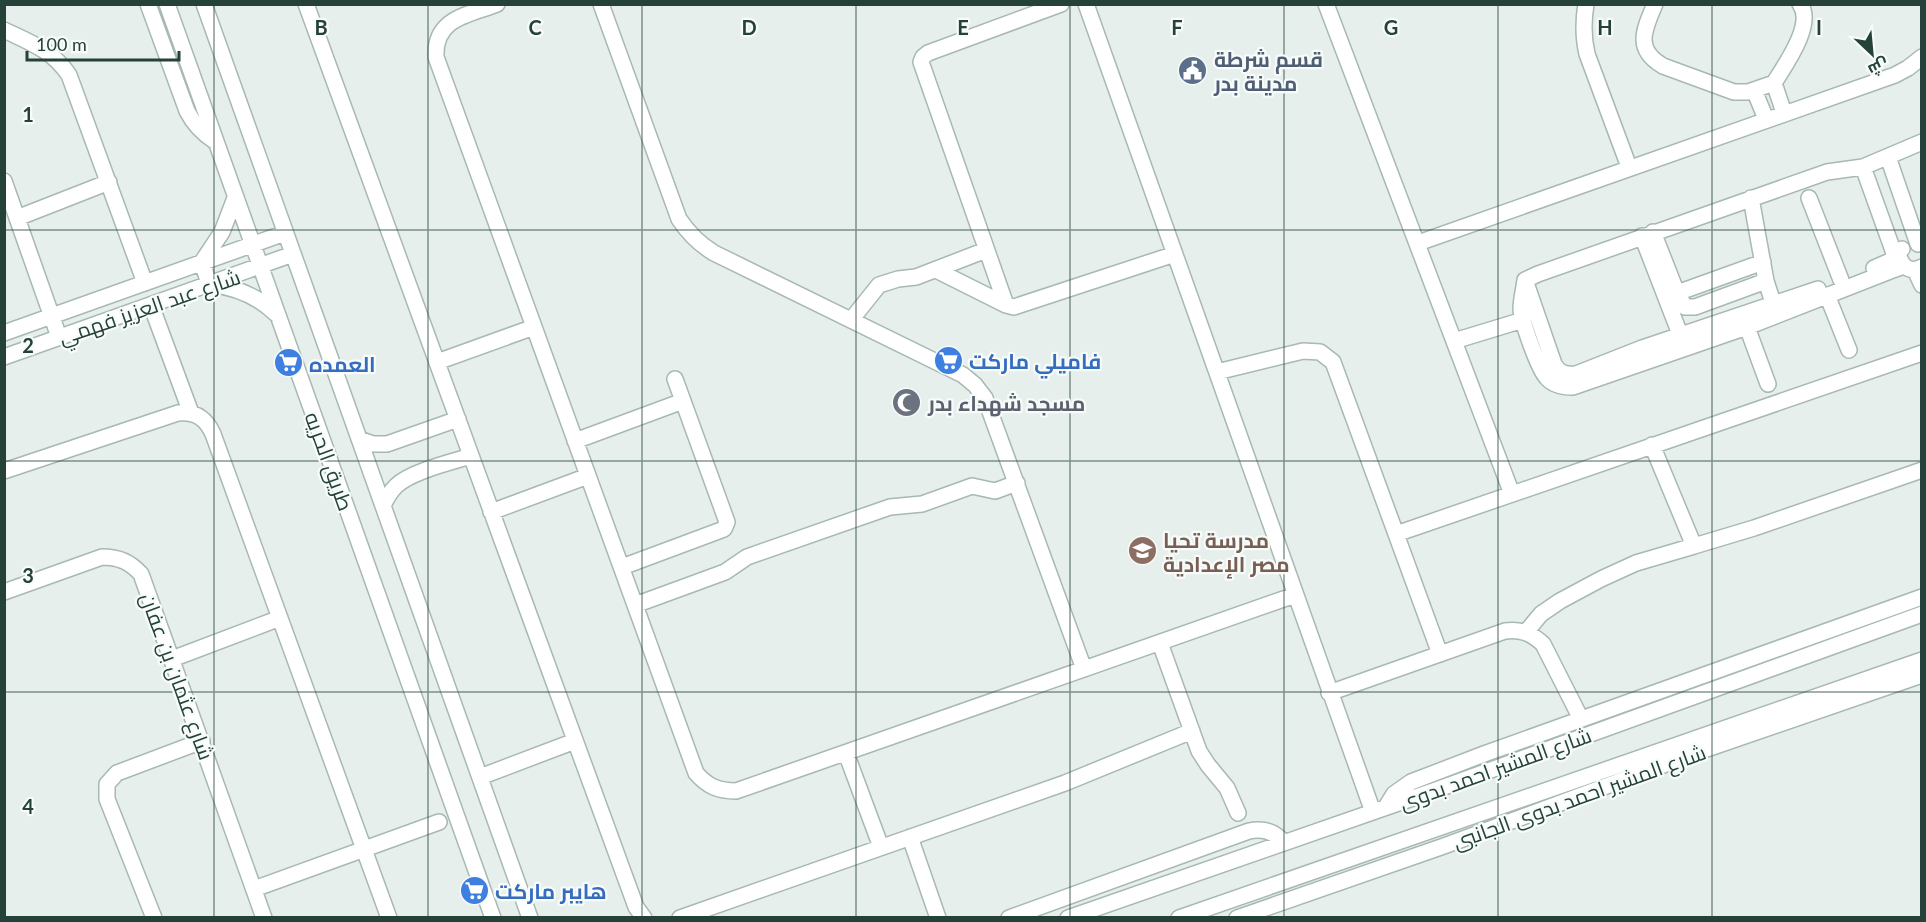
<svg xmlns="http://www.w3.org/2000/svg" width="1926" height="922" viewBox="0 0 1926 922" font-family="Lato,Cairo,sans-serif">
<rect width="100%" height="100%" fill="#e6efeb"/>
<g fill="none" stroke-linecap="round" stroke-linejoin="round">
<defs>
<path id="minor" d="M 148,4 L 187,111 C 194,125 203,134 216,142
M 167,4 L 493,918
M 204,4 L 530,918
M 306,4 L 636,907 L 644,918
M 497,4 C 468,15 434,18 436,57 L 696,773 C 707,786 718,791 736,791 L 1295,595
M 601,4 L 679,219 C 689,234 699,244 714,253 L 963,375 L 975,385 L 985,398 L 1084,669
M 1086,4 L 1373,812
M 1326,4 L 1512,494
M 1586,4 C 1583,22 1583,37 1587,54 L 1629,167
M 1655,4 C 1644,30 1634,49 1663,66 L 1734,92 L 1748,92 L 1774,83 C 1785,65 1815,24 1800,4
M 4,30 C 31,43 52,50 69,75 L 145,283
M 1774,83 L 1784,113
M 1754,90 L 1766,119
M 1888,157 L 1918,244
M 1863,167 L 1895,256
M 4,181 L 59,337
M 235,198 L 222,232 L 202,262 L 209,284 C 235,287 257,295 276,314
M 1751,198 L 1766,281 L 1776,312
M 1809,198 L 1841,280
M 17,218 L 109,182
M 1653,232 L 1677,293 L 1685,307 L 1695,307 L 1766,281
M 1642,236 L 1683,342
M 1418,243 L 1895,75 L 1908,68 L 1922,57
M 1900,259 C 1904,269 1912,272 1922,267
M 1874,268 L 1890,261 L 1902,249
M 936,270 L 1006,305 L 1014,307 L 1175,254
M 1915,270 L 1922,285
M 1525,280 C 1524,289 1521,299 1521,309 C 1521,319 1538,369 1547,378 C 1553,385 1564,387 1573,387 L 1747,327 L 1890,271 L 1904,266
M 1525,280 L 1538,274 L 1827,172 L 1863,167 L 1922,142
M 1526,283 L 1554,364 C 1559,373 1565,375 1576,374 L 1642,348 L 1818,289
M 1677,293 L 1763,262
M 1827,295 L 1849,350
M 151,305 L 191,413
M 1006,305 L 921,62 L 923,57 L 928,53 L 1061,4
M 851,320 L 879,285 L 898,279 L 916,277 L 986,250
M 1747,327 L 1768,384
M 4,333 L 285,233
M 1454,341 L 1523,320
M 4,357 L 293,254
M 437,362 L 534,327
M 1217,372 L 1303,351 L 1320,352 L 1333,362 L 1440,654
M 359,439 L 373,444 L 387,444 L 458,419
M 575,441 L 683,401
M 1652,445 L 1694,546 L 1754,528 L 1922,470
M 4,471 L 178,413 C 195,411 206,418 213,434 L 389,918
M 383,506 C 386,499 390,492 396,486 C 410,472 451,462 471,456
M 491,512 L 588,476
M 1396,534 L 1922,353
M 622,567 L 724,529 L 727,522 L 675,379
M 4,592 L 102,557 C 119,557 130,562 141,574 L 264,918
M 635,605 L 725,572 L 747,557 L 890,507 L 922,504 L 972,486 L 995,491 L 1017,483
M 1526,632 L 1541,614 L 1560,601 L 1601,579 L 1636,563 L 1694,546
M 1160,643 L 1199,751 L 1208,765 L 1227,788 L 1238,813
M 172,659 L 280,618
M 1329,693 L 1505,631 C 1521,629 1531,633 1543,644 L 1581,719
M 846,753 L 881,847
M 480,777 L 575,741
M 1386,807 L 1394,794 L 1411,782 L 1484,754 L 1922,597
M 910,837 L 938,918
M 254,889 L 439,822
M 154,918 L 107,799 L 107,784 L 117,773 L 202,741
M 680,918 L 1065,783 L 1192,731
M 1009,918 L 1249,831 C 1263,828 1274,831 1283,842
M 1068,918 L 1433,791 L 1922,614
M 1179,918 L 1922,660
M 1237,918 L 1444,846 L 1704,750 L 1922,675"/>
</defs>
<!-- minor casing -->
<use href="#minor" stroke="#a8b8b2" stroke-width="18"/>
<!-- minor -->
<use href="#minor" stroke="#fff" stroke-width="15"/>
</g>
<!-- grid -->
<path fill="none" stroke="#24423a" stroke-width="1.5" stroke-opacity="0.55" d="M 214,4 L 214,918M 428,4 L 428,918M 642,4 L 642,918M 856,4 L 856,918M 1070,4 L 1070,918M 1284,4 L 1284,918M 1498,4 L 1498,918M 1712,4 L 1712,918M 4,230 L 1922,230M 4,461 L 1922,461M 4,692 L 1922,692"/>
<!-- icons -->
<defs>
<symbol id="civic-disc" viewBox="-11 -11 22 22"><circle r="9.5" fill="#5c6f8a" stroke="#f7fbf9"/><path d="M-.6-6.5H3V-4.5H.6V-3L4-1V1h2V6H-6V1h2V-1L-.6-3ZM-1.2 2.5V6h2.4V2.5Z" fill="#fff"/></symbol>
<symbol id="supermarket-disc" viewBox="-11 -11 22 22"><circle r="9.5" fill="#3f7fe0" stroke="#f7fbf9"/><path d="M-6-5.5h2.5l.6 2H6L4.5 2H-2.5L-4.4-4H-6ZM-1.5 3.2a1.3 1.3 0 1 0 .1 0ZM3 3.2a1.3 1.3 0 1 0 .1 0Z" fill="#fff"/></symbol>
<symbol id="mosque-disc" viewBox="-11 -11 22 22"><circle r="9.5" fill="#6b7280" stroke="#f7fbf9"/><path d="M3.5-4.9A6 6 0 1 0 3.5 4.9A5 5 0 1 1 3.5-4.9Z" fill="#fff"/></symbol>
<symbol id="school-disc" viewBox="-11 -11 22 22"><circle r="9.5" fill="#8d6e63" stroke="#f7fbf9"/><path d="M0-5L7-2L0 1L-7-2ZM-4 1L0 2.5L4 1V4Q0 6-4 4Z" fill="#fff"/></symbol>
</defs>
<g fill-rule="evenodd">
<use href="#civic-disc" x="1176" y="54" width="33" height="33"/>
<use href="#supermarket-disc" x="932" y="344" width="33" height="33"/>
<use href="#supermarket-disc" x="272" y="346" width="33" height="33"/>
<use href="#mosque-disc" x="890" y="386" width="33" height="33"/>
<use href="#school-disc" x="1126" y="534" width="33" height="33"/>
<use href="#supermarket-disc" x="458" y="874" width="33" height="33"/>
</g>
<g text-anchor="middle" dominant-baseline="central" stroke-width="4.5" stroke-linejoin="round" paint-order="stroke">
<!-- service labels -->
<g font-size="21" font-weight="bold" fill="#4e5e75" stroke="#f7fbf9" text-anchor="start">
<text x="1214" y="58">قسم شرطة<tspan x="1214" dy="24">مدينة بدر</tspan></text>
</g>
<!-- street labels -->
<g font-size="21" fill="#24423a" stroke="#f7fbf9">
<text transform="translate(149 306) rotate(-19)">شارع عبد العزيز فهمي</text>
<text transform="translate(330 461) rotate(70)">طريق الحريه</text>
<text transform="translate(178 676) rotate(70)">شارع عثمان بن عفان</text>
<text transform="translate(1495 768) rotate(-20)">شارع المشير احمد بدوى</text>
<text transform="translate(1579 796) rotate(-20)">شارع المشير احمد بدوى الجانبى</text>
</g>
<!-- shop labels -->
<g font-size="21" font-weight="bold" fill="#366cbe" stroke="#f7fbf9" text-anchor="start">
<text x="969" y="360">فاميلي ماركت</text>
<text x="309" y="363">العمده</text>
<text x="495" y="890">هايبر ماركت</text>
</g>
<!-- worship labels -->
<g font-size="21" font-weight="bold" fill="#5b616d" stroke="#f7fbf9" text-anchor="start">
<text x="928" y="402">مسجد شهداء بدر</text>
</g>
<!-- education labels -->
<g font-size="21" font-weight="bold" fill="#785e54" stroke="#f7fbf9" text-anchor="start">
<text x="1163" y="539">مدرسة تحيا<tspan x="1163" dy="24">مصر الإعدادية</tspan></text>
</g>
</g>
<g font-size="20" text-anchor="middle" font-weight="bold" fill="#24423a" stroke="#f7fbf9" stroke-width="4.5" stroke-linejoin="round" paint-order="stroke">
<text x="321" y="35">B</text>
<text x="535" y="35">C</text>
<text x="749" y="35">D</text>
<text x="963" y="35">E</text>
<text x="1177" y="35">F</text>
<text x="1391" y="35">G</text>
<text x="1605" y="35">H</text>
<text x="1819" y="35">I</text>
<text x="28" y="122">1</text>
<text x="28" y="353">2</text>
<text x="28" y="583">3</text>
<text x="28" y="814">4</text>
</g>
<!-- border -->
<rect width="1926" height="922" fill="none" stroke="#24423a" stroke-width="12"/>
<!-- north arrow -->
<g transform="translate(1872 54) rotate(154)" stroke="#f7fbf9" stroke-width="4.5" paint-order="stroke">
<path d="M0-4.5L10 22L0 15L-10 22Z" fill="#24423a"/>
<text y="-9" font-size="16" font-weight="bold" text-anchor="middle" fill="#24423a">ش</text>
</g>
<!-- scale -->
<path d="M27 51v9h152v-9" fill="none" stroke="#24423a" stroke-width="3"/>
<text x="36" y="51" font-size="18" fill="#24423a" stroke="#f7fbf9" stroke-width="4.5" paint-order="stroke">100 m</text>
</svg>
